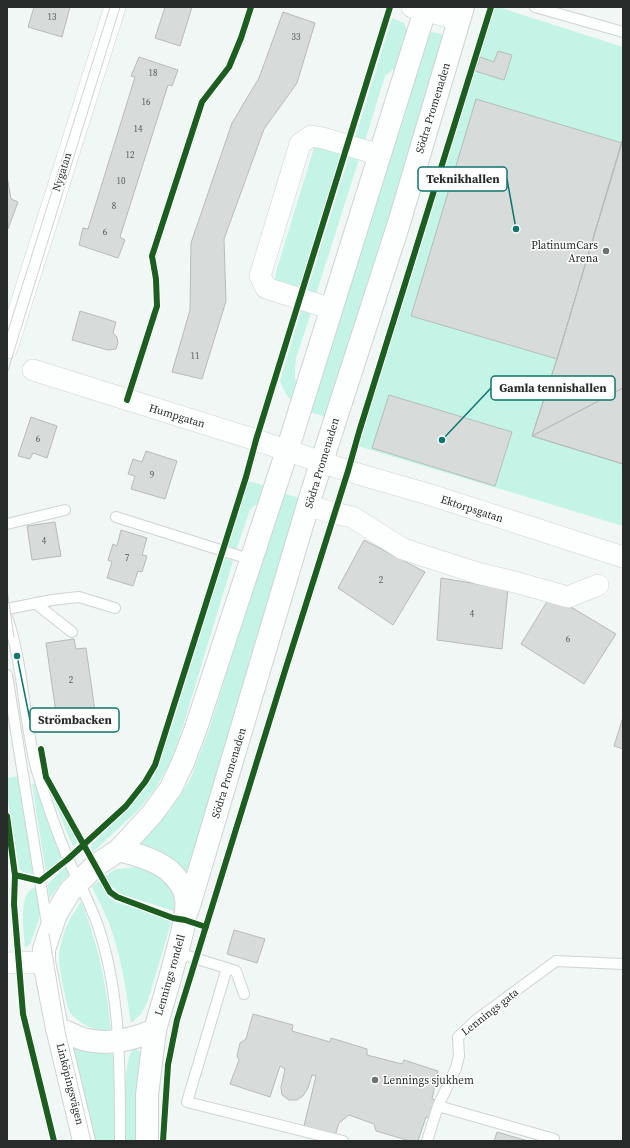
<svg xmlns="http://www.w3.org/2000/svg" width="630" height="1148" viewBox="0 0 630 1148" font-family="'Source Serif 4',serif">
<rect width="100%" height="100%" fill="#f0f7f5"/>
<!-- green -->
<path fill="#c3f4e6" d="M 494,7 L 498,7 L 623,47 L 623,526 L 358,446 Z
M 392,18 L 404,23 L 407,31 L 397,67 L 386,75 L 384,79 L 365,141 L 355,138 Z
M 433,32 L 441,34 L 447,43 L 329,418 L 307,411 L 424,33 Z
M 323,144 L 341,154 L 300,285 L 293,288 L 282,285 L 275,279 L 276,272 L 314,148 Z
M 350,153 L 360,156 L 316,294 L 307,291 Z
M 303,304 L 313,307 L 296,358 L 295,368 L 295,377 L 297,389 L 297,406 C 288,399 284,391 280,381 Z
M 248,481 L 269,487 L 260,501 L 250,510 L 236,550 L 227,547 Z
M 283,493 L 306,500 L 216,782 L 186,873 L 183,873 C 174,854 158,849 138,845 L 170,811 L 190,780 L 209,730 Z
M 224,558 L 233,561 L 182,729 L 170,763 L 155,789 L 138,810 L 93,852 L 91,847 L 93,843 C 117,820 143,795 157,764 C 161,756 164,747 168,738 Z
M 19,776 L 33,874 L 22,872 L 19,868 L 7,793 L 7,778 Z
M 35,783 L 62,857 L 50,870 L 46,872 L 32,784 Z
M 51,794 L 54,795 L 60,802 L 78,838 L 77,843 L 73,846 Z
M 66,866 L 70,874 L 63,880 L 49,899 L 48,884 Z
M 136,867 L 154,872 L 167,882 L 174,895 L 174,911 L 121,894 L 111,886 L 106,875 L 117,869 Z
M 100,880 L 109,898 L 116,902 L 166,918 L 171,923 L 148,1000 L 141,1014 L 131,1023 C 126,989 121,955 109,923 C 104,911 98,899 92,887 Z
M 36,887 L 40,913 L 39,920 L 30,944 L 25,948 C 24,932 17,892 36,887 Z
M 81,901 C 99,946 106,983 111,1031 C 95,1030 84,1027 72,1015 C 66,1010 60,970 59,961 C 59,950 62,938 66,928 C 69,919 76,910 81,901 Z
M 73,1047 L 75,1047 L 95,1053 L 114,1054 L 115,1141 L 95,1141 Z
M 136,1049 L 139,1051 L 141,1056 L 136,1101 L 136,1141 L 125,1141 C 125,1118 122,1069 132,1050 Z"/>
<!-- building -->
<path fill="#d7dcda" stroke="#b6bcba" d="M 34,7 L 70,7 L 62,37 L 28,27 Z
M 165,7 L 192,7 L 180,46 L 155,38 Z
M 283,12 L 315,23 L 297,83 L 264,129 L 224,239 L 226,301 L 202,379 L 172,372 L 190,310 L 191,243 L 232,123 L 259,78 Z
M 498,51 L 512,55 L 504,80 L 475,71 L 480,57 L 494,62 Z
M 139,57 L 178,70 L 172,86 L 168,85 L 120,237 L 125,240 L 118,258 L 79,245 L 83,228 L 88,229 L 135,77 L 131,76 Z
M 476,99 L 622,143 L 557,359 L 411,316 Z
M 623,138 L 623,464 L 532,436 L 557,359 Z
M 623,138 L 623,388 L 532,436 L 557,359 Z
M 7,176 L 11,199 L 18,202 L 8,229 Z
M 80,311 L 116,322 L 113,333 L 117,337 L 118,343 L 116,349 L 108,350 L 72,340 Z
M 623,388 L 623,464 L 532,436 Z
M 389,395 L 512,432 L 495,486 L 372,448 Z
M 31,417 L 57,426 L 47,458 L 33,453 L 30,459 L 18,456 Z
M 146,451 L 177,461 L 165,499 L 131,489 L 135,476 L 128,474 L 133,459 L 142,462 Z
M 55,522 L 61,556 L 32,560 L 27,526 Z
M 121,530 L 147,538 L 142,555 L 147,556 L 142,572 L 138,571 L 133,586 L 107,578 L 112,562 L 108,560 L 113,544 L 117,546 Z
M 364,540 L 425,572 L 393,625 L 338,588 Z
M 441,578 L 508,589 L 502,649 L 437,640 Z
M 551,595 L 616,634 L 584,684 L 521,644 Z
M 74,639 L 76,649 L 86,648 L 95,711 L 86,712 L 88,723 L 58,727 L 46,643 Z
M 623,717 L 623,749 L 614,746 Z
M 234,930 L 265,939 L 257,963 L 227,954 Z
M 253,1014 L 293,1025 L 292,1031 L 330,1042 L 331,1038 L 367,1049 L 367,1055 L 402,1064 L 404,1060 L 438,1071 L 432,1099 L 437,1100 L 431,1119 L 426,1117 L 418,1141 L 410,1141 L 376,1131 L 374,1124 L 349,1115 L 339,1123 L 335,1136 L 304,1126 L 316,1076 L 312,1075 L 308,1088 L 303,1096 L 297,1100 L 289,1100 L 282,1095 L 281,1087 L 285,1069 L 280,1066 L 270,1097 L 230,1084 L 239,1060 L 237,1056 L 240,1043 L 246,1039 Z
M 497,1132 L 528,1141 L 494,1141 Z"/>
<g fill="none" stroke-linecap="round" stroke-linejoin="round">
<defs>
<path id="service" d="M 535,7 L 623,32
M 116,517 L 252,560
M 7,524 L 65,510
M 35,603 L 72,632
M 7,609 L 52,600 L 79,597 L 115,608
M 7,617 C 21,657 23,702 31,744 C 33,753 34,762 37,771 C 46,801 56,830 68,859 C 78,881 90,903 98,926 C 121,994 120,1069 120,1141
M 7,675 L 47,924
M 178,953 L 236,971 L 244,994
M 227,968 L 187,1102 L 343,1141
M 438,1106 L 554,1139 L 554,1141
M 427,1141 L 438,1106 L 456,1068 L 459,1056 L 458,1037 L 476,1020 L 556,961 L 623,964"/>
<path id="minor" d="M 412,7 L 459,20
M 332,309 L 266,288 L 260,276 L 300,144 L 311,136 L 323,138 L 380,155
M 7,348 L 115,7
M 33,370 L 256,440 L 348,471 L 431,495 L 623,557
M 308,506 L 334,513 L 352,517 L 403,549 L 477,573 L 515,582 L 568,597 L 598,585
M 7,963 L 44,962"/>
<path id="tertiary" d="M 57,1028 L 84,1141
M 147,1141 L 147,1095 L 155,1030"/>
<path id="secondary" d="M 119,850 C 135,854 154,859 167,869 C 176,876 185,888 186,899 C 188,910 184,922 182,933 C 174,966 164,998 155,1030 C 132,1040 108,1046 83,1039 C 74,1036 65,1031 57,1028 L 44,962 L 44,949 L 56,914 L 70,891 L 95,866 L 119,850 L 152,814 L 171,788 L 184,760 L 196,728 L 287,451 L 426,7
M 188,909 L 311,495 L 399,223 L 463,7"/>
</defs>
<!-- service casing -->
<use href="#service" stroke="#cfd4d3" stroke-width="12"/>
<!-- minor casing -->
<use href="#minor" stroke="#cfd4d3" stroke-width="22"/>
<!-- tertiary casing -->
<use href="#tertiary" stroke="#cfd4d3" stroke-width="24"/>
<!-- secondary casing -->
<use href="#secondary" stroke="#cfd4d3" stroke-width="24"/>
<!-- service -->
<use href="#service" stroke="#fdfefe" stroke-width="10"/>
<!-- minor -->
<use href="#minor" stroke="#fdfefe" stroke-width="21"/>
<!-- tertiary -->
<use href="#tertiary" stroke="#fdfefe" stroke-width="22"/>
<!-- secondary -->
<use href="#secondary" stroke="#fdfefe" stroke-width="22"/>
<!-- tram -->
<path stroke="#d1d2d2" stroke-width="1" d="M 7,334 L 110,7
M 7,374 L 120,7
M 7,589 L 14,637
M 49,934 L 65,1031 L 91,1141"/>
<defs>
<path id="cycleway" d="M 127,400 L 157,306 L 156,279 L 152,256 L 202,102 L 229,67 L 241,38 L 251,7
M 41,749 L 46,777 L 110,892 L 117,897 L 173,918 L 185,920 L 206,927
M 7,816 L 15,875 L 14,904 L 23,1014 L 54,1141
M 15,875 L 40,881 L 68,859 L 126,806 L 145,782 L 155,765 L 246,477 L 256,440 L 390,7
M 163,1141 L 168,1065 L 177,1020 L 284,674 L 348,471 L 359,432 L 491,7"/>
</defs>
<!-- cycleway casing -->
<use href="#cycleway" stroke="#fff" stroke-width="8"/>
<!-- cycleway -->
<use href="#cycleway" stroke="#1b5e20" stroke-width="6"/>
</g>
<!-- markers -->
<g fill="#6d7371" stroke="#fff" stroke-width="1.5">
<circle cx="606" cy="251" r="4"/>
<circle cx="375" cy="1080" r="4"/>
</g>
<g text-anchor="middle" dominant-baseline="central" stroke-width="3" stroke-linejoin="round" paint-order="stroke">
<!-- number labels -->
<g font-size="9" fill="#545957">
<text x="52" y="17">13</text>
<text x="296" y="37">33</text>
<text x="153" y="73">18</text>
<text x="146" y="102">16</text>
<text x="138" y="129">14</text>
<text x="130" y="155">12</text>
<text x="121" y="181">10</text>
<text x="114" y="206">8</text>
<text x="105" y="232">6</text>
<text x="195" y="356">11</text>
<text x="38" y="439">6</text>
<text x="152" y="475">9</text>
<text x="44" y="541">4</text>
<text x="127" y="558">7</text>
<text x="381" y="580">2</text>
<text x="472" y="614">4</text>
<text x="568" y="639">6</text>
<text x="71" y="680">2</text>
</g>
<!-- street labels -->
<g font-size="11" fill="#272c2a" stroke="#fff">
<text transform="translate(433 108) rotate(-73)">Södra Promenaden</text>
<text transform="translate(62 172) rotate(-72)">Nygatan</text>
<text transform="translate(177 416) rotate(17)">Humpgatan</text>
<text transform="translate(322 463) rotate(-73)">Södra Promenaden</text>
<text transform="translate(472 509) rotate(18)">Ektorpsgatan</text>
<text transform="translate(229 773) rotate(-73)">Södra Promenaden</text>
<text transform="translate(170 975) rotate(-74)">Lennings rondell</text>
<text transform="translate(490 1012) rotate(-38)">Lennings gata</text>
<text transform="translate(70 1084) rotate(76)">Linköpingsvägen</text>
</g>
<!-- poi labels -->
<g font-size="11" fill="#272c2a" stroke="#fff" text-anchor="end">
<text x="598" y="245">PlatinumCars<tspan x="598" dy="13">Arena</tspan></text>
<text x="383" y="1080" text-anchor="start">Lennings sjukhem</text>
</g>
</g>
<!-- callouts -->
<path fill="none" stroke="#0f766e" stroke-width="1.5" d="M516 229L507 179M442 440L491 388M17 656L30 720"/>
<g fill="#0f766e" stroke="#fff" stroke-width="1.5">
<circle cx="516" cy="229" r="4"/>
<circle cx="442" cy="440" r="4"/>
<circle cx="17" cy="656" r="4"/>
</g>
<g fill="#fff" stroke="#0f766e" stroke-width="1.5">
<rect x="418" y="167" width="89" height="24" rx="4"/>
<rect x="491" y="376" width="124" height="24" rx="4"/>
<rect x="30" y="708" width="89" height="24" rx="4"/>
</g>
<g font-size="12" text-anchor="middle" font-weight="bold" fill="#272c2a">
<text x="463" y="183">Teknikhallen</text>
<text x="553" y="392">Gamla tennishallen</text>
<text x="75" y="724">Strömbacken</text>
</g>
<!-- border -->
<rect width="630" height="1148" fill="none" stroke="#272c2a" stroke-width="16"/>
</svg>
